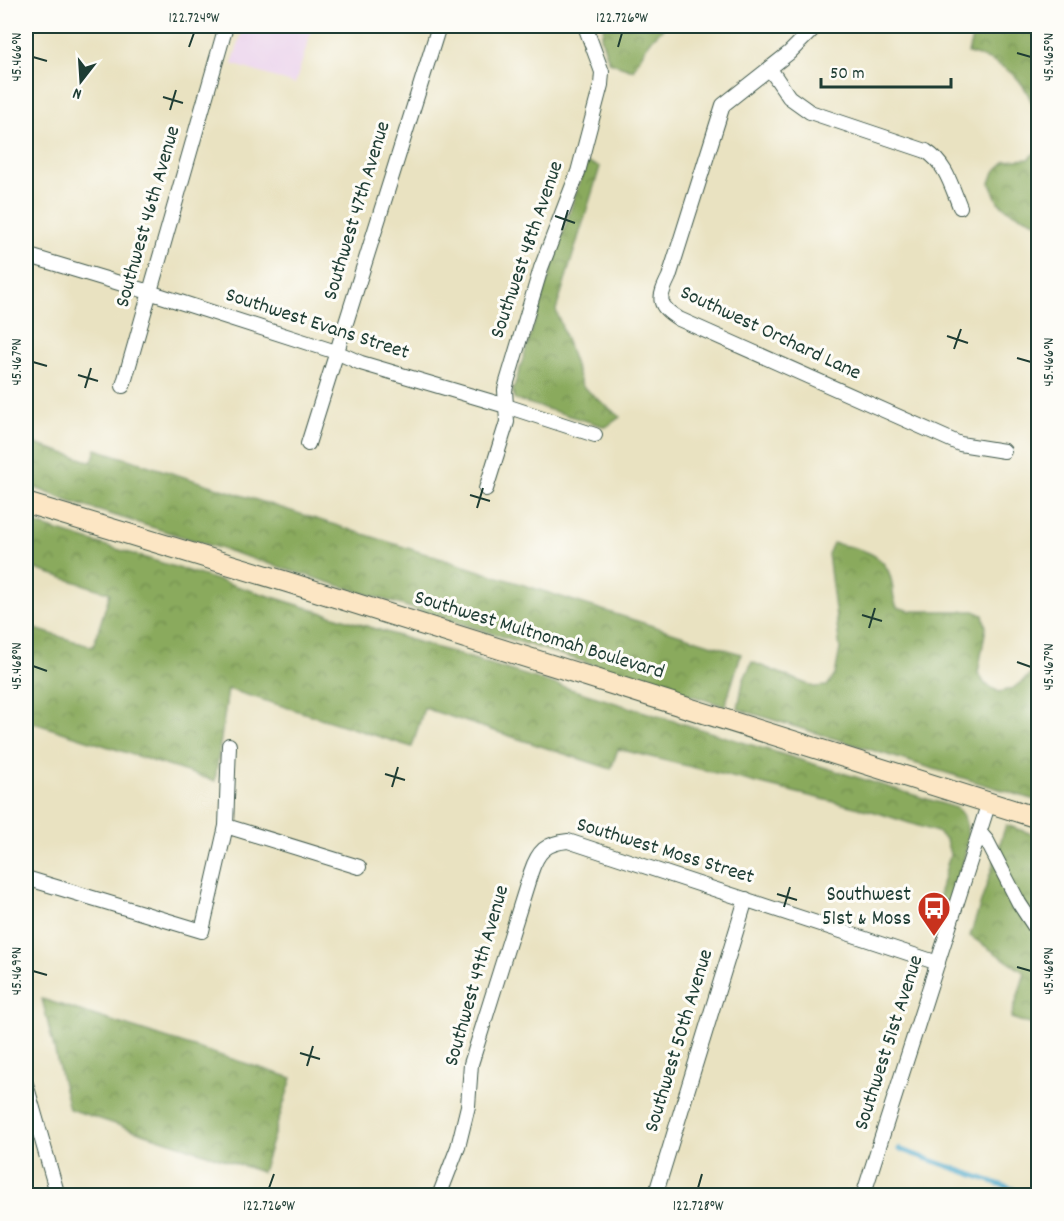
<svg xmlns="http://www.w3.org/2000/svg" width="1064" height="1221" viewBox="0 0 1064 1221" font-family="Dekko,sans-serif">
<defs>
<pattern id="forest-crowns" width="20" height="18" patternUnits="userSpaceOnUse" patternTransform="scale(1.5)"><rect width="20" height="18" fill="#8aaa5d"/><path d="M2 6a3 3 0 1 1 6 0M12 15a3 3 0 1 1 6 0" fill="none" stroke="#708c4e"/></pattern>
</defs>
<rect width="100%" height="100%" fill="#fdfcf7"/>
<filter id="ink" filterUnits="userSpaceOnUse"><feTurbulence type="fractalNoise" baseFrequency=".0167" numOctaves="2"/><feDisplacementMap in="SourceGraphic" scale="12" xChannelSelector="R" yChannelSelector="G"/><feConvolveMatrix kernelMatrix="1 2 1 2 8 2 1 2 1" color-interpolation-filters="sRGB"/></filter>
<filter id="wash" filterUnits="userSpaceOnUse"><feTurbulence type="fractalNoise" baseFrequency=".008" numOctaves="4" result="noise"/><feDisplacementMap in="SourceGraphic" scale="24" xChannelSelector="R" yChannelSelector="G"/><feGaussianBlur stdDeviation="1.35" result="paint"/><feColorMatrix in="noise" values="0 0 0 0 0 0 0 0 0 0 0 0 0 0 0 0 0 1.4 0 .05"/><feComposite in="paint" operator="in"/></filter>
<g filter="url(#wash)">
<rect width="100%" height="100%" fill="#e9e2c1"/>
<!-- built -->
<path fill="#ead1ec" d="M 244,26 L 313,26 L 295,84 L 232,64 Z"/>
<!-- forest -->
<path fill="url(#forest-crowns)" stroke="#547448" stroke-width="1.5" d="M 604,26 L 665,26 L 649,42 L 633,70 L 609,62 L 601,37 Z
M 975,26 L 1038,26 L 1038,117 C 1034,108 1030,96 1024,87 C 1013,69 988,58 968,53 Z
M 1038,150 L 1038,223 L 1010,211 L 998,202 L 990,183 L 994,172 L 1006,161 L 1028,159 Z
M 586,162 L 600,167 L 556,310 L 582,386 L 620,417 L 606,427 L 514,399 L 513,390 Z
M 26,441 L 92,462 L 96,449 L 741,654 L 725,706 L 68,501 L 26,484 Z
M 26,521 L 956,808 C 982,828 957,878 949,904 L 937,903 L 950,854 L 946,840 L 937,832 L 875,812 L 618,749 L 611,769 L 424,708 L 412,747 L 228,689 L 215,781 L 34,723 L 26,725 L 26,626 L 93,647 L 110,593 L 26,566 Z
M 833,543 C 857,548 885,552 891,579 C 894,589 892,598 897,607 L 911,611 L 974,611 L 983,615 L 986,627 L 978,673 L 985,684 L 999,692 L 1012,689 L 1038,669 L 1038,801 L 738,709 L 743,681 L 752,662 L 814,687 L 827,686 L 835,675 L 840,649 L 828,554 Z
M 1006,825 L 1038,836 L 1038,1027 L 1011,1018 L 1025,973 L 970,936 Z
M 42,999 L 292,1078 L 262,1172 L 69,1109 Z"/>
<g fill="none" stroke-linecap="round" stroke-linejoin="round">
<!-- stream -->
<path stroke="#4aa7c9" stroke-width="5" d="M 899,1149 L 1013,1189"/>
</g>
</g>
<g filter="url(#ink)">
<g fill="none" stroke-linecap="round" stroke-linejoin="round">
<defs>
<path id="minor" d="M 816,26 L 789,53 L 723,105 L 669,277 C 658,299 657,305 679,319 L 960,444 L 1004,451
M 770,69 L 789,97 L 810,112 L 926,151 C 946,164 951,185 960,207
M 26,255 L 149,292 L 336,352 L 361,363 L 506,406 L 595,435
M 123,386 L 226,26
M 308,444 L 439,26
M 486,489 L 507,422 L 505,390 L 507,382 L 541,268 L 578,172 L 601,85 L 602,72 L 585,26
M 226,826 L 359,867
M 981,834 L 987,841 L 1019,903 L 1038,932
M 26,878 L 202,931 L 226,826 L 229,745
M 26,1084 L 58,1196
M 439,1196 L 458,1147 L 468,1106 L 471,1064 L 531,872 C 538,851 546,843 568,841 L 938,963
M 655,1196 L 746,899
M 863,1196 L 989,802"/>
<path id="secondary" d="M 26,503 L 287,582 L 1038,818"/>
</defs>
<!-- minor casing -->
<use href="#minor" stroke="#3d5649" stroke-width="16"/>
<!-- secondary casing -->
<use href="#secondary" stroke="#3d5649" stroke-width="22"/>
<!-- minor -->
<use href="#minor" stroke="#fff" stroke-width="14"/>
<!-- secondary -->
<use href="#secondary" stroke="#fce6c4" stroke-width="20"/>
</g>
</g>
<!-- ticks -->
<path fill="none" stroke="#1f3d34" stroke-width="2" d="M 189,47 L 194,33M 618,47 L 622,33M 1017,53 L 1031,57M 33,57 L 47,61M 163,97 L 183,103M 170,110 L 176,90M 555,216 L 575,223M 562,230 L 568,210M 947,336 L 968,343M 954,349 L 961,329M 1017,358 L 1031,362M 33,362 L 47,366M 78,375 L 98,381M 85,388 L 91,368M 470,495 L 490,501M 477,508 L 483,488M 862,615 L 882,621M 869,628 L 875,608M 1017,662 L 1031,667M 33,666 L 47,671M 385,774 L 405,780M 392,787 L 398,767M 777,894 L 797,900M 784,907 L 790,887M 1017,967 L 1031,971M 33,971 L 47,975M 300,1053 L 320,1059M 307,1066 L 313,1046M 269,1188 L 274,1174M 698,1188 L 702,1174"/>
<!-- icons -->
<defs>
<symbol id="bus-pin" viewBox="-11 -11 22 30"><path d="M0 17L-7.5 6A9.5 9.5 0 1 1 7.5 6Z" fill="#c8321e" stroke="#fdfcf7"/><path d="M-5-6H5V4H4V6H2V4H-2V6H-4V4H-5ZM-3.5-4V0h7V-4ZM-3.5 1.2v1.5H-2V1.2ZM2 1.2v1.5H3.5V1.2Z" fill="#fff"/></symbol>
</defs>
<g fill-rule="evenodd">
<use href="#bus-pin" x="915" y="889" width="38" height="52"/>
</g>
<g text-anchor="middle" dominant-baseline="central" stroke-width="6" stroke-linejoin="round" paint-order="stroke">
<!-- street labels -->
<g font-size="21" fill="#1f3d34" stroke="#fdfcf7">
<text transform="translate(358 211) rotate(-73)">Southwest 47th Avenue</text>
<text transform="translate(149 217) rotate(-74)">Southwest 46th Avenue</text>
<text transform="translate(528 250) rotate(-71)">Southwest 48th Avenue</text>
<text transform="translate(317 325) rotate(18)">Southwest Evans Street</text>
<text transform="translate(770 334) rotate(25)">Southwest Orchard Lane</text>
<text transform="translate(539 636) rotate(17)">Southwest Multnomah Boulevard</text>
<text transform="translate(665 852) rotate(17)">Southwest Moss Street</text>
<text transform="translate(478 976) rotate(-74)">Southwest 49th Avenue</text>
<text transform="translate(680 1041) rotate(-73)">Southwest 50th Avenue</text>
<text transform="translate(890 1043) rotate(-72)">Southwest 51st Avenue</text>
</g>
<!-- poi labels -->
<g font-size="21" fill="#1f3d34" stroke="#fdfcf7" text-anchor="end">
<text x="911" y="896">Southwest<tspan x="911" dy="24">51st &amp; Moss</tspan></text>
</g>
</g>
<!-- margin -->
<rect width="1064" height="1221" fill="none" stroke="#fdfcf7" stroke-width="66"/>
<!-- north arrow -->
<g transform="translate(81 81) rotate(197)" stroke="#fdfcf7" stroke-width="4.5" paint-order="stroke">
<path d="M0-4.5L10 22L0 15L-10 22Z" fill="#1f3d34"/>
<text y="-9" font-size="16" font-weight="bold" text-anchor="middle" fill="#1f3d34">N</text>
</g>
<!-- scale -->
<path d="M821 78v9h130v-9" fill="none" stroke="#1f3d34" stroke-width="3"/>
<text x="830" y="78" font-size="18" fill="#1f3d34" stroke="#fdfcf7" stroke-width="4.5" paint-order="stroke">50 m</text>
<rect x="33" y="33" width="998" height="1155" fill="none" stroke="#1f3d34" stroke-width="2"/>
<g font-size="15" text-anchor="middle" fill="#1f3d34">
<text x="194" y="22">122.724°W</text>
<text x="622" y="22">122.726°W</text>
<text transform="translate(16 57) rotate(-90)" y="5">45.466°N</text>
<text transform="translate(1048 57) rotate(-90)" y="5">45.465°N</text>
<text transform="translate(16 362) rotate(-90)" y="5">45.467°N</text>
<text transform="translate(1048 362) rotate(-90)" y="5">45.466°N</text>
<text transform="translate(16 666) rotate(-90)" y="5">45.468°N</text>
<text transform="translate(1048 667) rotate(-90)" y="5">45.467°N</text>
<text transform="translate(16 971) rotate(-90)" y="5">45.469°N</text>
<text transform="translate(1048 971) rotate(-90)" y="5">45.468°N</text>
<text x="269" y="1210">122.726°W</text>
<text x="698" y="1210">122.728°W</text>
</g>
</svg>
